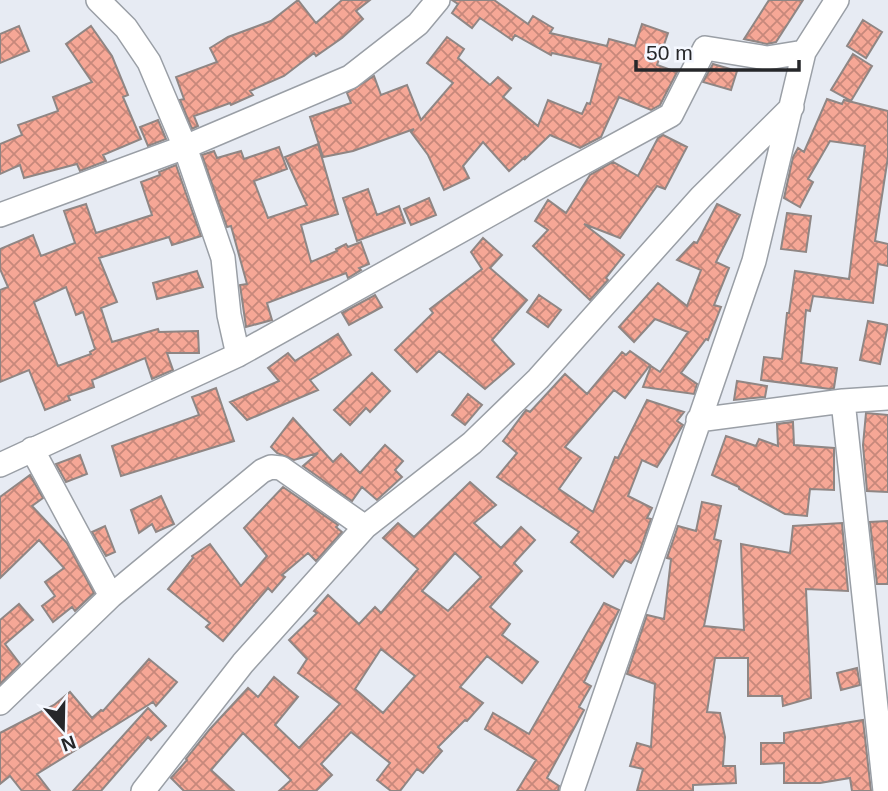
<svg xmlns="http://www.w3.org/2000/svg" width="888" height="791" viewBox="0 0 888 791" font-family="Arial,sans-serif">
<defs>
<pattern id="building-cross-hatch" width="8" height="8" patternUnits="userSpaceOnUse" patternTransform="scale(1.75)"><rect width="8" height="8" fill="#f6a796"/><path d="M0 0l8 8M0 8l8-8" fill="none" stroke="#c7887b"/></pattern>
</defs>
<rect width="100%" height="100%" fill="#e7ebf3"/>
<!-- building -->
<path fill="url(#building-cross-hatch)" stroke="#8f8684" stroke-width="2" fill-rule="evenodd" d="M 298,0 L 316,23 L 342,0 L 370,0 L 356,11 L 363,19 L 342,38 L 316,56 L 314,53 L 284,76 L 250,91 L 253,95 L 231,105 L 230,103 L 194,116 L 198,126 L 192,129 L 180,100 L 184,99 L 176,77 L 217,62 L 210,48 L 228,37 L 271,21 Z
M 452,0 L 494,0 L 528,24 L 533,16 L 553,28 L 550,33 L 607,46 L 609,39 L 635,46 L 642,24 L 668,33 L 657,65 L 677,72 L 660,105 L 651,110 L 619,97 L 601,137 L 580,148 L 550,135 L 524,160 L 526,156 L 509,171 L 483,142 L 463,166 L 469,178 L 444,190 L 428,155 L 411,132 L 414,129 L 353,151 L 323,157 L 310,117 L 351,103 L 347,93 L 374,76 L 381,95 L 407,85 L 421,120 L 453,83 L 427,63 L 447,37 L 464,49 L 458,58 L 490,85 L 498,77 L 511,88 L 503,97 L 538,126 L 548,100 L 582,114 L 587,103 L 590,104 L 601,64 L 552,53 L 551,55 L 515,35 L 512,40 L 480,18 L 472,28 L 452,13 L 458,4 Z
M 769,0 L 803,0 L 776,42 L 767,44 L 744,39 Z
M 863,20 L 882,32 L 866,58 L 847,46 Z
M 19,26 L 29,51 L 0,63 L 0,34 Z
M 91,26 L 112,56 L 128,95 L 123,97 L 141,139 L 103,155 L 106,161 L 80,171 L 77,164 L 24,178 L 20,165 L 0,174 L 0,144 L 22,135 L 18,125 L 58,111 L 53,97 L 92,82 L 66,44 Z
M 853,54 L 872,66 L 851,101 L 831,90 Z
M 713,64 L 737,71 L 731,90 L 703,82 Z
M 827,99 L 842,104 L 844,100 L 888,111 L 888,157 L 875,241 L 888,244 L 888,266 L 878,264 L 873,303 L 813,296 L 810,311 L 806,310 L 801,363 L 837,368 L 834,388 L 830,389 L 761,380 L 764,357 L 782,359 L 787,313 L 789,313 L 795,271 L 849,279 L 865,146 L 830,141 L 808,179 L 813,182 L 800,207 L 784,198 L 793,157 L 798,148 L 804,152 Z
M 158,120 L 166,139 L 148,146 L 140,127 Z
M 663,135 L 687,147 L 665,189 L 657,186 L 620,238 L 584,224 L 624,255 L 606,278 L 608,280 L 590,300 L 533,246 L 548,230 L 535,221 L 548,200 L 566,213 L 590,175 L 613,162 L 638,176 L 658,138 Z
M 318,144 L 338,214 L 301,225 L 311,262 L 337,251 L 336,249 L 346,244 L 348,247 L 361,242 L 369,264 L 359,268 L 361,270 L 348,278 L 346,273 L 267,303 L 272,320 L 246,327 L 240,285 L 247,284 L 231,226 L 227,227 L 202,155 L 214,151 L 217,158 L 241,151 L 244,159 L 279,147 L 287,169 L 254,181 L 268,218 L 307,205 L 285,157 Z
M 176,165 L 201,236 L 172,245 L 169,237 L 99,258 L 117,302 L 101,308 L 112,342 L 158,329 L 159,332 L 198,331 L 199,353 L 167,353 L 173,370 L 152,379 L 145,358 L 92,380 L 94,387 L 68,396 L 70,400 L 45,410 L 29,370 L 0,382 L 0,290 L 8,287 L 0,269 L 0,249 L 33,235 L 41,256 L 75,243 L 64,211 L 86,204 L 96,233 L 152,215 L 141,182 L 160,175 L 159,172 ZM 66,287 L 76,315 L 83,312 L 95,349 L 90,352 L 91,354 L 58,366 L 34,302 Z
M 368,189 L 377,215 L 399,206 L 405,223 L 357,241 L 343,198 Z
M 429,198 L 436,215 L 411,225 L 404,209 Z
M 717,204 L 740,215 L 716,262 L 729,268 L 714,305 L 721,307 L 708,340 L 706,339 L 681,373 L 697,384 L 694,394 L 643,387 L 651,366 L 660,372 L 688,332 L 655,319 L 634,342 L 619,327 L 658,283 L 687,306 L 701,270 L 677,260 L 694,242 L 697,243 Z
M 787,213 L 811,216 L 806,252 L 781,249 Z
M 483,238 L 502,255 L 490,268 L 527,300 L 492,340 L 514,364 L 485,389 L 439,351 L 417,372 L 395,350 L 433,313 L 430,309 L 482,269 L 471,252 Z
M 197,271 L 203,287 L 157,299 L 153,283 Z
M 375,295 L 382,307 L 349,325 L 342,313 Z
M 539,295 L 561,310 L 548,327 L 527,312 Z
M 868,321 L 888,325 L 880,364 L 860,360 Z
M 338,334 L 351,355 L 310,380 L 318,390 L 247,420 L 230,402 L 279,381 L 268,368 L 288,353 L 295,361 Z
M 630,351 L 650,365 L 625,398 L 614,390 L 565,447 L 581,458 L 559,489 L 593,512 L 615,457 L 618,458 L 647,400 L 684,412 L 677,421 L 683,425 L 657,467 L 642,460 L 628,496 L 652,508 L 647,518 L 651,519 L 640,550 L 631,563 L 625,560 L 613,577 L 571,542 L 579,532 L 497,477 L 517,453 L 503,441 L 526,410 L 530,412 L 565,374 L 587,394 L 622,352 L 626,355 Z
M 372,373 L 390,391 L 370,412 L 366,408 L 350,425 L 334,410 Z
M 737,381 L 767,386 L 765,397 L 734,400 Z
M 216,388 L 234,441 L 121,476 L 112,446 L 199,415 L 192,397 Z
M 468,394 L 482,405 L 465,425 L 452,415 Z
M 866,413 L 888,415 L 888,492 L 867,491 L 863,445 Z
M 293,418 L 333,462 L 341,454 L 360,473 L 385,445 L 403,461 L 395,470 L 402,477 L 377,500 L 362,487 L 352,501 L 303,466 L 318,453 L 294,460 L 277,453 L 271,447 Z
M 793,422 L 794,445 L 834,448 L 834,490 L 810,489 L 807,516 L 785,514 L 739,489 L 739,487 L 712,475 L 726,436 L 756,446 L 759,439 L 778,446 L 777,424 Z
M 80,455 L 87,474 L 66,482 L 56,464 Z
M 30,475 L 43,498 L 32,506 L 67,543 L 94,593 L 75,611 L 72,607 L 53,622 L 42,606 L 55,596 L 45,582 L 64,568 L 39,540 L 0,578 L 0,497 Z
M 470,482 L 496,505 L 474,523 L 501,548 L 521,527 L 535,540 L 514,563 L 522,571 L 490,607 L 510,624 L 502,635 L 538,662 L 522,683 L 487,656 L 460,687 L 483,703 L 467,721 L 465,720 L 438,747 L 442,751 L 423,773 L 417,769 L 400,791 L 391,791 L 377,780 L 390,763 L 351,732 L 321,764 L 332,775 L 316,791 L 279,791 L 291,780 L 243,733 L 211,770 L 234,791 L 184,791 L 171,778 L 187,760 L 186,759 L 210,729 L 248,688 L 258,697 L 274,677 L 298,697 L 275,725 L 299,748 L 340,704 L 298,673 L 307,659 L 289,640 L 317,613 L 314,611 L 328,595 L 359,624 L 375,607 L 381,613 L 418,569 L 383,538 L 398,523 L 414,537 ZM 455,553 L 481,577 L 448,611 L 422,591 ZM 381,649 L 415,676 L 383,713 L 355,689 Z
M 283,487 L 338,525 L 336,527 L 342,532 L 316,561 L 308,553 L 282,575 L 285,577 L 272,592 L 268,588 L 223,641 L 206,627 L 210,623 L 168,589 L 193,558 L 192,556 L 210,544 L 241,586 L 267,556 L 244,528 Z
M 161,496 L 174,524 L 156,532 L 152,524 L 139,533 L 131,510 Z
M 702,502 L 721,506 L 714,539 L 721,541 L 704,626 L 744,630 L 741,544 L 790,553 L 793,526 L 842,523 L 848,591 L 806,589 L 811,698 L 783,706 L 782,696 L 748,696 L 748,658 L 715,658 L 707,712 L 720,713 L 725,737 L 723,766 L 735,766 L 736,783 L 693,785 L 693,791 L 637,791 L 643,769 L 630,766 L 637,743 L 651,747 L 655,684 L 627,674 L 647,615 L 664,619 L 671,559 L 667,558 L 678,526 L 696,531 Z
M 888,521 L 888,584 L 877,584 L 870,522 Z
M 105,526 L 115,552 L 106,556 L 92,532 Z
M 604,603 L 619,610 L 584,682 L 591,686 L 579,707 L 584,710 L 547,778 L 559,786 L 558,791 L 517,791 L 536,760 L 485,729 L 493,713 L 529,734 Z
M 19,604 L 33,620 L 5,644 L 20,664 L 0,684 L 0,620 Z
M 149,659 L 177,682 L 156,706 L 153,702 L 37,774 L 50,791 L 22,791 L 10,776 L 0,784 L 0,733 L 54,705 L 70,692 L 92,718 L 101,710 L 103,711 Z
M 857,668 L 860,685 L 841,690 L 837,673 Z
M 148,708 L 166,726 L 151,740 L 148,737 L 101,791 L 73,791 Z
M 863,720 L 871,791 L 852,791 L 850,778 L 820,783 L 784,783 L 784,763 L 761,764 L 761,743 L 784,743 L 784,733 Z"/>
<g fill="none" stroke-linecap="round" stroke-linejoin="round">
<defs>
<path id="street" d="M 98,0 L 126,28 L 149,62 L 185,147 L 223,258 L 229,315 L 238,355
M 0,215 L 185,147 L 350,77 L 418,24 L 438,0
M 843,401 L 885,791
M 698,420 L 843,401 L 888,398
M 32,449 L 111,596
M 0,465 L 238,355 L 557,177 L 671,115 L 705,48 L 767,58 L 804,52
M 0,703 L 111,596 L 262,471 L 271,467 L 281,468 L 365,527
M 143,791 L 243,663 L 365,527 L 472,443 L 538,379 L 701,197 L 792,107
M 572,791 L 754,261 L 804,52 L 837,0"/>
</defs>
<!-- street casing -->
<use href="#street" stroke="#9a9fa6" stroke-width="26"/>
<!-- street -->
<use href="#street" stroke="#fff" stroke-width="23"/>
</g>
<!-- north arrow -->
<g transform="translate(63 728) rotate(160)" stroke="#f5f8ff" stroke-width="5" paint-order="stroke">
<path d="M0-5L12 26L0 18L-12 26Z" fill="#26272a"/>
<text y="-10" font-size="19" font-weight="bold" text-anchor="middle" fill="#26272a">N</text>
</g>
<!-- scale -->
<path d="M636 60v10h163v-10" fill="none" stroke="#26272a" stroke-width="3.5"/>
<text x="646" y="60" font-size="21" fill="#26272a" stroke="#f5f8ff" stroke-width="5" paint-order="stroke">50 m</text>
</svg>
